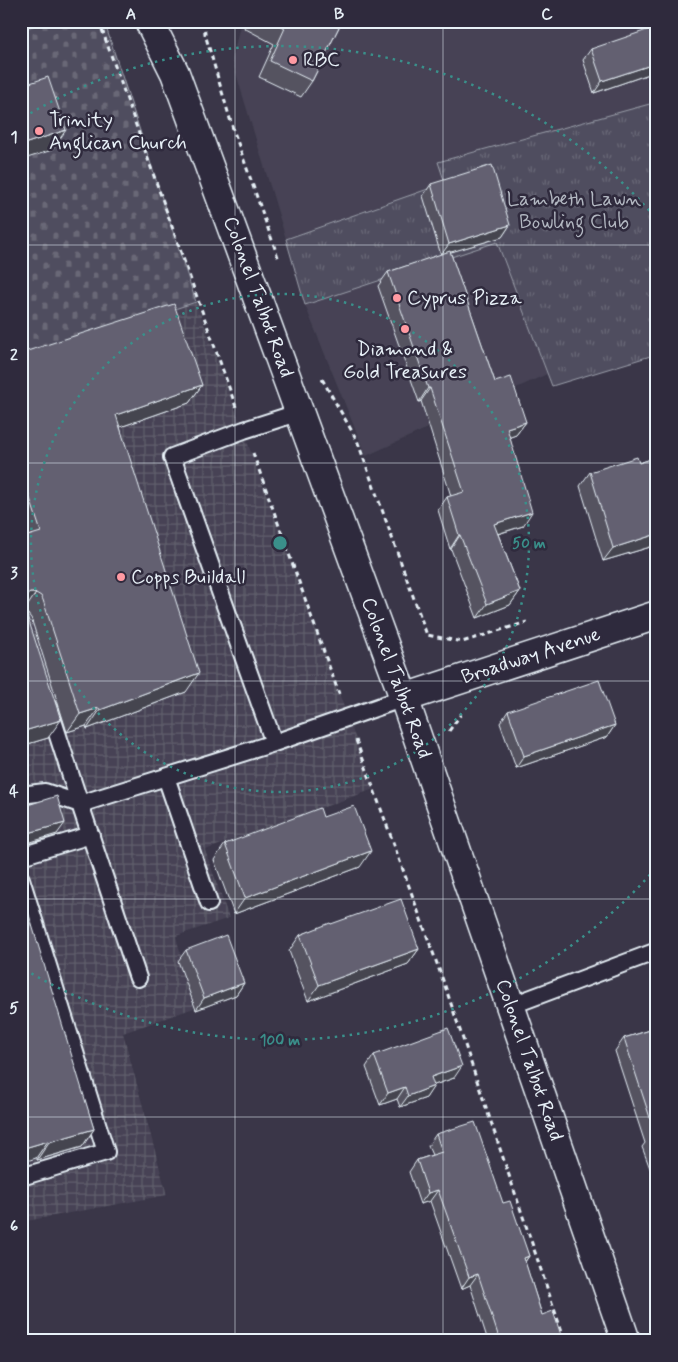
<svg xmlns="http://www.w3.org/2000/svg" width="678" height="1362" viewBox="0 0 678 1362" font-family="Mynerve,sans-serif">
<defs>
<pattern id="industrial-grid" width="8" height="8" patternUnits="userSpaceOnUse" patternTransform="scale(1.25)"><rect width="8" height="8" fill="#464354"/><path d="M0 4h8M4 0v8" fill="none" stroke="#615f6d"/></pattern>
<pattern id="cemetery-stones" width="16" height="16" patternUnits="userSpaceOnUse" patternTransform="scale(1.25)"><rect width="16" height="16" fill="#504e5f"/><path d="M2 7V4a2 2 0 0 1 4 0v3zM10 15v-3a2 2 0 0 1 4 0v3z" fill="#696877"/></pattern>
<pattern id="park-tufts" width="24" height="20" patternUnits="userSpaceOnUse" patternTransform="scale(1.25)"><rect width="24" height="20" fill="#504e5f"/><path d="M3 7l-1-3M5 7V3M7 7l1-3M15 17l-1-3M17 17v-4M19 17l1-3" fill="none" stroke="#696877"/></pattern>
</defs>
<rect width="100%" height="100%" fill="#3a3648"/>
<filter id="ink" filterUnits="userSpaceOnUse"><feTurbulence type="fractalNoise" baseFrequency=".02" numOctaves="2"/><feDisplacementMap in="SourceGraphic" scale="10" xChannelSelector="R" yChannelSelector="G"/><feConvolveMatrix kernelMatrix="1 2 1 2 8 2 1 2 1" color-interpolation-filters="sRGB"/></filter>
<g filter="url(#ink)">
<!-- built -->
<path fill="#464354" d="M 241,21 L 657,21 L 657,102 L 438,162 L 445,183 L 286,239 L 232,60 Z
M 497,242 L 547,374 L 366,456 L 305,305 Z"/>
<!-- industrial -->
<path fill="url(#industrial-grid)" d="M 196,302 L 374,789 L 205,850 L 229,918 L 176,936 L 194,1008 L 123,1033 L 167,1195 L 21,1222 L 21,359 Z"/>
<!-- cemetery -->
<path fill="url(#cemetery-stones)" stroke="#9ca0ac" d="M 48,21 L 100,21 L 106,27 L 196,302 L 21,359 L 21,30 Z"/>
<!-- park -->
<path fill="url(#park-tufts)" stroke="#9ca0ac" d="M 657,102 L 657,354 L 552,386 L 497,242 L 305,305 L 286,239 L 445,183 L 438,162 Z"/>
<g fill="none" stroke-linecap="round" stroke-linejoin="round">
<defs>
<path id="lane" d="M 49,708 L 80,804
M 274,743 L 172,457 L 244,430 L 300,412
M 166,777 L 209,903
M 21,795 L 45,792 L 80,804
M 21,856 L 91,835
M 21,879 L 106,1152 L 21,1177
M 138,978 L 80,804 L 274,743 L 404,698
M 510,1006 L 657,951"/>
<path id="street" d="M 404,698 L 657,615"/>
<path id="secondary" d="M 149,21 L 175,73 L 404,698 L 626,1341"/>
</defs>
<!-- lane casing -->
<use href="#lane" stroke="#e8f1f8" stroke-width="20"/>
<!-- street casing -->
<use href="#street" stroke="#e8f1f8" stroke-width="31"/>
<!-- secondary casing -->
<use href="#secondary" stroke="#e8f1f8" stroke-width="31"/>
<!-- path -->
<path stroke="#e8f1f8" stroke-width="3" stroke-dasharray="5 4" stroke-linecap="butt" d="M 99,21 L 236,407
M 204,21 L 205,34 L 233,129 L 279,260
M 322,379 L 357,440 L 427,635 L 462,642 L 527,622
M 253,453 L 339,694
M 449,731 L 461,714
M 356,740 L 444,983 L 565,1341"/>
<!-- lane -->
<use href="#lane" stroke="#2f2a3d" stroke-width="16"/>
<!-- street -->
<use href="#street" stroke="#2f2a3d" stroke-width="28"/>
<!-- secondary -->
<use href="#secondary" stroke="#2f2a3d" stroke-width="28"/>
</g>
<!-- wall -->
<path fill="#555361" stroke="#e8f1f8" d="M 247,21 L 342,21 L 312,81 L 301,97 L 259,77 L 274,44 L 244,28 Z
M 591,49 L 652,73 L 594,93 L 583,60 Z
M 431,184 L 510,225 L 502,237 L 450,252 L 495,382 L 526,422 L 516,435 L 510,437 L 523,526 L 498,534 L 520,591 L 510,605 L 477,618 L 451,549 L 450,549 L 438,510 L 447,497 L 451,496 L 421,401 L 419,402 L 378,286 L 388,272 L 441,255 L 423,196 Z
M 21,353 L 202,385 L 189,403 L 120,427 L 186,692 L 87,729 L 86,726 L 67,732 L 31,618 L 27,613 L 48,738 L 21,746 L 21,538 L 24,537 L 21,528 Z
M 657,457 L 657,545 L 603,561 L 580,486 L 590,472 L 639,463 Z
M 508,711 L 615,725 L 607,737 L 516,768 L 500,723 Z
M 323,817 L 360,867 L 234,914 L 214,860 L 225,844 Z
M 21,907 L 94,1129 L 82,1147 L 37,1160 Z
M 331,924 L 419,949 L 408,964 L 308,1001 L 289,951 L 300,935 Z
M 186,950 L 244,983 L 236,995 L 196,1010 L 178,961 Z
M 657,1028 L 657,1187 L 642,1147 L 645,1143 L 615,1051 L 624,1038 Z
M 374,1055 L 454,1078 L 434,1085 L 426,1098 L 400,1107 L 397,1099 L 380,1105 L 366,1067 Z
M 436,1134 L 503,1203 L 529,1256 L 525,1262 L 542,1315 L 563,1341 L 488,1341 L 470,1285 L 461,1289 L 430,1201 L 420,1204 L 409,1172 L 417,1160 L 432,1155 L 428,1146 Z"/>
<!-- shaded-wall -->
<path fill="#45444f" stroke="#e8f1f8" d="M 657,63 L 657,66 L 652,73 L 594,93 L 602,81 Z
M 66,130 L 52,150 L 21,160 L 21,145 Z
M 510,225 L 502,237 L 441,255 L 449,244 Z
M 202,385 L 189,403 L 103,433 L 116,415 Z
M 428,388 L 430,388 L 421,401 L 419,402 Z
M 526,422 L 516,435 L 497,442 L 507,428 Z
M 532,512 L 523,526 L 484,538 L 494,524 Z
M 657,534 L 657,545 L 603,561 L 613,548 Z
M 459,535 L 460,535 L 451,549 L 450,549 Z
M 520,591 L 510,605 L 477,618 L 487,604 Z
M 30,593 L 36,593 L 24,611 L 21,603 L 26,596 Z
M 199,673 L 186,692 L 87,729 L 100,710 Z
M 99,708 L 86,726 L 67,732 L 80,714 Z
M 61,720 L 48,738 L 21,746 L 21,732 Z
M 615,725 L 607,737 L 516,768 L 524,756 Z
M 65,823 L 57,834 L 21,845 L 21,835 Z
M 371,851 L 360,867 L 234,914 L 245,898 Z
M 419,949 L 408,964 L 308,1001 L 319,985 Z
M 244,983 L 236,995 L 196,1010 L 204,998 Z
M 462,1066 L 454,1078 L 423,1089 L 431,1077 Z
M 434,1086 L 426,1098 L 400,1107 L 408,1096 Z
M 405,1087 L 397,1099 L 380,1105 L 388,1093 Z
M 94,1129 L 82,1147 L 37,1160 L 49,1142 Z
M 48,1141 L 36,1158 L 21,1163 L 21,1149 Z
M 438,1190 L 430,1201 L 420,1204 L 428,1193 Z
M 529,1256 L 521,1267 L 524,1258 Z
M 478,1274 L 470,1285 L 461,1289 L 469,1277 Z"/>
<!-- building -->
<path fill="#636171" stroke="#e8f1f8" d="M 273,21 L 342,21 L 312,81 L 270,61 L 285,28 Z
M 650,29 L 657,51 L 657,63 L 602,81 L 591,49 Z
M 48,77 L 66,130 L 21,145 L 21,86 Z
M 492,165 L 510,225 L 449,244 L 431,184 Z
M 450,251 L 495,382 L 511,377 L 526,422 L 507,428 L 532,512 L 494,524 L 520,591 L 487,604 L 460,535 L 459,535 L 447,497 L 464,492 L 430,388 L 428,388 L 388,272 Z
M 174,304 L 202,385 L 116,415 L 199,673 L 100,710 L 99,708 L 80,714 L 43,600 L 41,596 L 36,593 L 30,593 L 26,596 L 24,600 L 24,606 L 61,720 L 21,732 L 21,538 L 41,532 L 21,471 L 21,353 Z
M 637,457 L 639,463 L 657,457 L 657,534 L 613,548 L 590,472 Z
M 599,680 L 615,725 L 524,756 L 508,711 Z
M 57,796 L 65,823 L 21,835 L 21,807 Z
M 354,806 L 371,851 L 245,898 L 225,844 L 320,808 L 323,817 Z
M 401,899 L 419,949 L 319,985 L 300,935 L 330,923 L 331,924 Z
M 26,905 L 94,1129 L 49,1142 L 48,1141 L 21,1149 L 21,907 Z
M 226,935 L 244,983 L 204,998 L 186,950 Z
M 448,1028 L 462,1066 L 431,1077 L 434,1086 L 408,1096 L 405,1087 L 388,1093 L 374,1055 Z
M 657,1028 L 657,1148 L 652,1134 L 655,1133 L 624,1038 Z
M 475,1122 L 503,1203 L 510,1201 L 529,1256 L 524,1258 L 542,1315 L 553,1311 L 563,1341 L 500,1341 L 478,1274 L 469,1277 L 438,1190 L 428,1193 L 417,1160 L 442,1152 L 436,1134 Z"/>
</g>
<!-- grid -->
<path fill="none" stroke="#e8f1f8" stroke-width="1" stroke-opacity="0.55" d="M 235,21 L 235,1341M 443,21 L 443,1341M 21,245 L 657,245M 21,463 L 657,463M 21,681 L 657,681M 21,899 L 657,899M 21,1117 L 657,1117"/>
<!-- distance rings -->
<g fill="none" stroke="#3a8f8a" stroke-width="2.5" stroke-dasharray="2.5 5">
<circle cx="280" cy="543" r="249"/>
<path d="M655 869A497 497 0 0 1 24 969M24 117A497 497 0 0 1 655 217"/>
</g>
<!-- markers -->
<g fill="#ff9aa2" stroke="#2f2a3d" stroke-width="2">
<circle cx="293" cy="60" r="5"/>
<circle cx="39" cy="131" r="5"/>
<circle cx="397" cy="298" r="5"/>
<circle cx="405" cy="329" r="5"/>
<circle cx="121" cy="577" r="5"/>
</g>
<g text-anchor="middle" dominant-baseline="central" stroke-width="5" stroke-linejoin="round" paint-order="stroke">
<!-- poi labels -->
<g font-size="20" fill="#e8f1f8" stroke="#2f2a3d" text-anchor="start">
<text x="303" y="60">RBC</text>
<text x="49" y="120">Trinity<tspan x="49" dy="23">Anglican Church</tspan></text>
<text x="407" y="298">Cyprus Pizza</text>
<text x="405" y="349" text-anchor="middle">Diamond &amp;<tspan x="405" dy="23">Gold Treasures</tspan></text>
<text x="131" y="577">Copps Buildall</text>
</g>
<!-- park labels -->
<g font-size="20" fill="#b3b8c2" stroke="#2f2a3d">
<text x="574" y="199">Lambeth Lawn<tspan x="574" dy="23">Bowling Club</tspan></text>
</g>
<!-- street labels -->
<g font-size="20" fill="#e8f1f8" stroke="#2f2a3d">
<text transform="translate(258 297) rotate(70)">Colonel Talbot Road</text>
<text transform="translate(531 656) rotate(-18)">Broadway Avenue</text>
<text transform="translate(396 678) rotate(70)">Colonel Talbot Road</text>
<text transform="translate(529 1060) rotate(71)">Colonel Talbot Road</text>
</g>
</g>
<circle cx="280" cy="543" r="8" fill="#3a8f8a" stroke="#2f2a3d" stroke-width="2.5"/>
<g font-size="15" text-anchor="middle" font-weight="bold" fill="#3a8f8a" stroke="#2f2a3d" stroke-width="5" stroke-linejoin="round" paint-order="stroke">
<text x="529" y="548">50 m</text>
<text x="280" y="1045">100 m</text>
</g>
<!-- margin -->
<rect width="678" height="1362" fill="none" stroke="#2f2a3d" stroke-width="55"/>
<rect x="28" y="28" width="622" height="1306" fill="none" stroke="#e8f1f8" stroke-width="2"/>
<g font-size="16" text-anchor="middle" font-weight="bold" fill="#e8f1f8">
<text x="131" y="19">A</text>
<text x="339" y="19">B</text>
<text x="547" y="19">C</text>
<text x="14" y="142">1</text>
<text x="14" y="360">2</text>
<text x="14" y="578">3</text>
<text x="14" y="796">4</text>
<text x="14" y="1013">5</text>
<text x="14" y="1231">6</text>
</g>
</svg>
